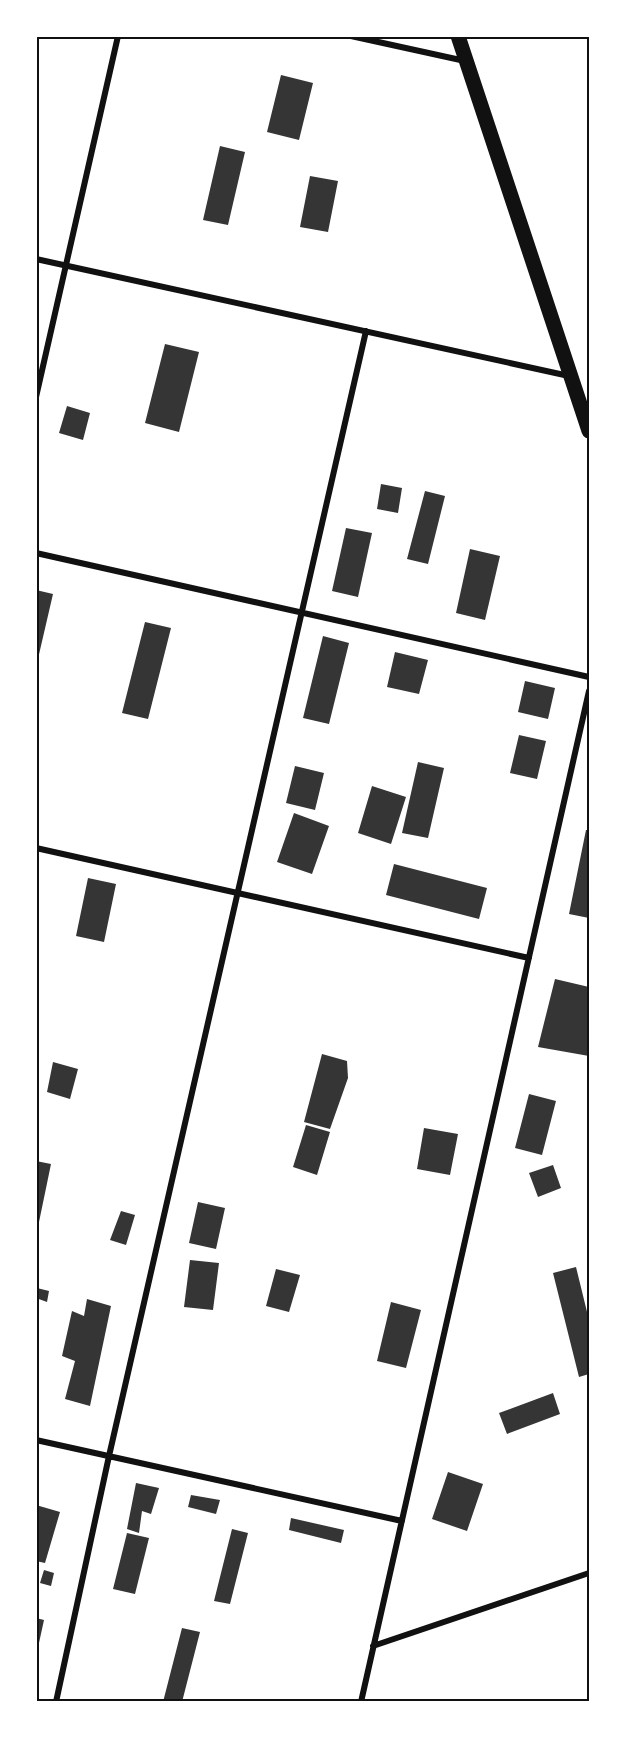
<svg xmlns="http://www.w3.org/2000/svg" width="625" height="1738" viewBox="0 0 625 1738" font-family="Montserrat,sans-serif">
<rect width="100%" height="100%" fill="#fff"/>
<!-- building -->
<path fill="#353535" d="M 281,75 L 313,83 L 299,140 L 267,132 Z
M 220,146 L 245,152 L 228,225 L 203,220 Z
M 310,176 L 338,181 L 328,232 L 300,227 Z
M 165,344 L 199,352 L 179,432 L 145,423 Z
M 67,406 L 90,413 L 83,440 L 59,433 Z
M 381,484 L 402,488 L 398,513 L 377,509 Z
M 425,491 L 445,496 L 428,564 L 407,559 Z
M 346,528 L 372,533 L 358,597 L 332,591 Z
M 470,549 L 500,556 L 485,620 L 456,613 Z
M 36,590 L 53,594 L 37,663 L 36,663 Z
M 145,622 L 171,628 L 148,719 L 122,713 Z
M 323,636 L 349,643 L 329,724 L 303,718 Z
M 395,652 L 428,660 L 419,694 L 387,687 Z
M 525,681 L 555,688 L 548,719 L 518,712 Z
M 519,735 L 546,741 L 537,779 L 510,773 Z
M 418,762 L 444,768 L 428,838 L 402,833 Z
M 295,766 L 324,773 L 315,810 L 286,803 Z
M 372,786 L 406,797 L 391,844 L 358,833 Z
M 294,813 L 329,826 L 312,874 L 277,862 Z
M 586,830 L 589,830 L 589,918 L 569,914 Z
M 394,864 L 487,888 L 479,919 L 386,895 Z
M 88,878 L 116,884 L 104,942 L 76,936 Z
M 555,979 L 589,987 L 589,1056 L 538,1047 Z
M 322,1054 L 347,1061 L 348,1078 L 330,1129 L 304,1122 Z
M 53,1062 L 78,1069 L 70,1099 L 47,1092 Z
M 529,1094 L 556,1101 L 542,1155 L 515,1148 Z
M 306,1125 L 330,1132 L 317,1175 L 293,1167 Z
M 424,1128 L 458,1134 L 450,1175 L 417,1169 Z
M 36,1161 L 51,1164 L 39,1222 L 36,1222 Z
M 553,1165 L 561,1188 L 538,1197 L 529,1173 Z
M 198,1202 L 225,1208 L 216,1249 L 189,1243 Z
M 121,1211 L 135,1215 L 126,1245 L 110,1240 Z
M 190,1260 L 219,1263 L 213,1310 L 184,1307 Z
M 576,1267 L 589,1320 L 589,1374 L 579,1377 L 553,1273 Z
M 276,1269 L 300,1275 L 289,1312 L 266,1306 Z
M 37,1288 L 49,1291 L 47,1302 L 36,1298 Z
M 87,1299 L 111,1306 L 90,1406 L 65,1399 L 75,1361 L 62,1356 L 72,1311 L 84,1316 Z
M 391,1302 L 421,1310 L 406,1368 L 377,1361 Z
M 553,1393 L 560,1414 L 507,1434 L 499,1413 Z
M 448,1472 L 483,1484 L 467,1531 L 432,1519 Z
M 136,1483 L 159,1488 L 151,1514 L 142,1511 L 139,1533 L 127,1529 Z
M 191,1495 L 220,1500 L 216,1514 L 188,1507 Z
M 36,1505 L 60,1512 L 45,1563 L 36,1561 Z
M 291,1518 L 344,1530 L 341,1543 L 289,1530 Z
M 232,1529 L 248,1533 L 230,1604 L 214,1601 Z
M 127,1533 L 149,1538 L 135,1594 L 113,1589 Z
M 44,1570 L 54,1573 L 51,1586 L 40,1583 Z
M 36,1618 L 44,1620 L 37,1652 L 36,1652 Z
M 182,1628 L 200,1632 L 182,1702 L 163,1702 Z"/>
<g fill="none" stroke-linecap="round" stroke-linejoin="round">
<!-- minor -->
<path stroke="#111" stroke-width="6" d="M 351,36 L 465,61
M 36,259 L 569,376
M 36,397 L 118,36
M 36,553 L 589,677
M 36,848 L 529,958
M 36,1440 L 402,1521
M 373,1646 L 589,1573
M 56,1702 L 109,1456 L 366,331
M 361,1702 L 589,691"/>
<!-- primary -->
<path stroke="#111" stroke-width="15" d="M 458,36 L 589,431"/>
</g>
<!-- border -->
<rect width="625" height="1738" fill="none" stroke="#ffffff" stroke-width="75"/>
<rect x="38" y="38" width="550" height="1662" fill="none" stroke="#111" stroke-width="2"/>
</svg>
